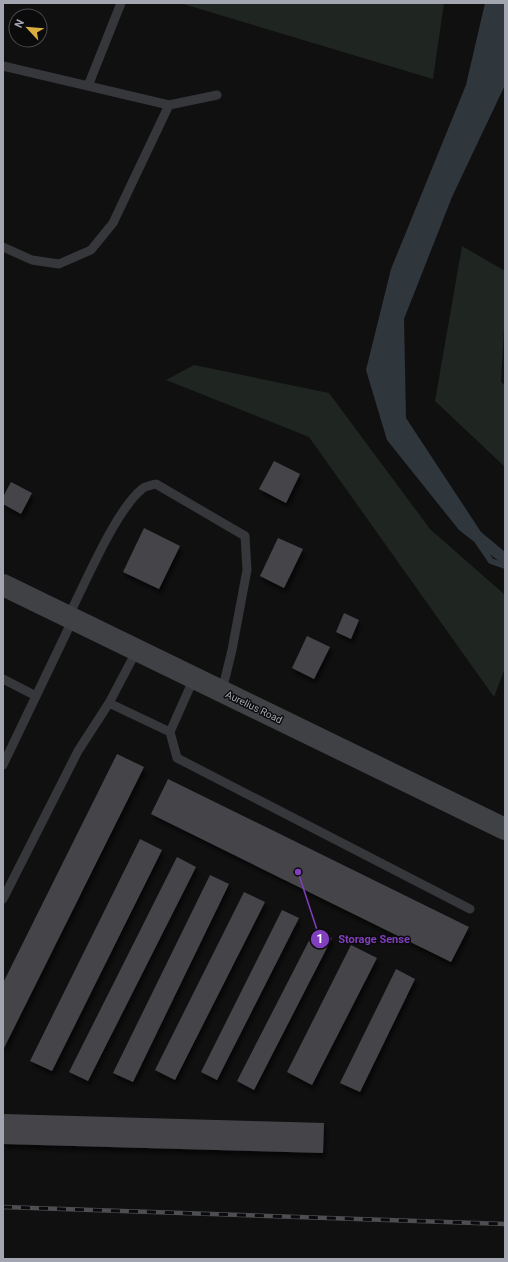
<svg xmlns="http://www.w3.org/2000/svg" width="508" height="1262" viewBox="0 0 508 1262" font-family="Roboto,sans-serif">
<defs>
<filter id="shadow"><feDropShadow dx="2.5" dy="4.5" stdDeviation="2" flood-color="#0009"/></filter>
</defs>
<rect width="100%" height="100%" fill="#101011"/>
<!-- green -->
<path fill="#1f2520" d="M 180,3 L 444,3 L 433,79 Z
M 462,246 L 505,271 L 505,310 L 501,382 L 505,385 L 505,467 L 435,401 Z
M 194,365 L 329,393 L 430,529 L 505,595 L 505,668 L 494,697 L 309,437 L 166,380 Z"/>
<!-- water -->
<path fill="#2f363c" d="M 485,3 L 505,3 L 505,85 L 452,197 L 404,319 L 406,418 L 481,532 L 505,552 L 505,566 L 459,530 L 387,440 L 366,370 L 391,269 L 466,85 Z"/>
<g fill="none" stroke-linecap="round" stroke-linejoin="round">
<!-- stream -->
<path stroke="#2f363c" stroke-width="6" d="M 478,542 L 491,561 L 505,566"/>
</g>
<!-- building -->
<path fill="#444549" filter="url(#shadow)" d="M 274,461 L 300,474 L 286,503 L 259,489 Z
M 11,482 L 32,493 L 21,514 L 3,504 L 3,497 Z
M 144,528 L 180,546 L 159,589 L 123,572 Z
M 278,538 L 303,549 L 284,588 L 260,576 Z
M 344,613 L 359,620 L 351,639 L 336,632 Z
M 307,636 L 330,647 L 314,679 L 292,668 Z
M 117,754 L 144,767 L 3,1050 L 3,983 Z
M 168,779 L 469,927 L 451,962 L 151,814 Z
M 140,839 L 162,850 L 52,1071 L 30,1061 Z
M 177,857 L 196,867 L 88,1081 L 69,1072 Z
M 210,875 L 229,884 L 133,1082 L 113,1073 Z
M 244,892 L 265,902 L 175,1080 L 155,1070 Z
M 282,910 L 299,918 L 217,1080 L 201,1072 Z
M 315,929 L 332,938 L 254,1090 L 237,1081 Z
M 351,945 L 377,958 L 312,1085 L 287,1072 Z
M 396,969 L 415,979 L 360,1092 L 340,1083 Z
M 3,1114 L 324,1123 L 323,1153 L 3,1144 Z"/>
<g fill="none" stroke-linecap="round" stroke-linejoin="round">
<!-- lane -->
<path stroke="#36373a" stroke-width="9" d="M 3,66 L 169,105 L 217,95
M 88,86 L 121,3
M 3,247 L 32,260 L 59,264 L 91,250 L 113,223 L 169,105
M 68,617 C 85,584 115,511 142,489 C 146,486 152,485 156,484 L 245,536 L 247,570 L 232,650 L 222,691
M 3,679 L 36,696
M 109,703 L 170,732 L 177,758 L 470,909
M 170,732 L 194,678
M 3,765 L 73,619
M 3,899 L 78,751 L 109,703 L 137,650"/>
<!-- secondary -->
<path stroke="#404145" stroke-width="22" d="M 3,585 L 505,829"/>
<defs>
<path id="rail" d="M 3,1207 L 505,1224"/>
</defs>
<!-- rail casing -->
<use href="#rail" stroke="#4d4e52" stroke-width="4.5"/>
<!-- rail -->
<use href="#rail" stroke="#0b0b0c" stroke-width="3" stroke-dasharray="9" stroke-linecap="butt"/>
</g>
<g text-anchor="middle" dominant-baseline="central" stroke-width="3" stroke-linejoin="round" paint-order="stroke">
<!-- street labels -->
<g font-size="10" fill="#a3a6b0" stroke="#0b0b0c">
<text transform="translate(254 707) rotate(26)">Aurelius Road</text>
</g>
</g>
<!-- callouts -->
<path fill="none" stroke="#813ebd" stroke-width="1.5" d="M298 872L320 939"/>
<g fill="#813ebd" stroke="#0b0b0c" stroke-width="1.5">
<circle cx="298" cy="872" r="4"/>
<circle cx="320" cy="939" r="10"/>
</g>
<g font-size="12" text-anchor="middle" font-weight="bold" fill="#fff">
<text x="320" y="943">1</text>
</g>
<g font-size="11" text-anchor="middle" font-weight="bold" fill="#813ebd" stroke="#0b0b0c" stroke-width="3" stroke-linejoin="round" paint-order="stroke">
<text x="374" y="943">Storage Sense</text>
</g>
<!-- border -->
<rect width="508" height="1262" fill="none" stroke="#a3a6b0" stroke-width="8"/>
<!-- north arrow -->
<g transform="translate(28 28) rotate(296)"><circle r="19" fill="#0b0b0c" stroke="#48494e"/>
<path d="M0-3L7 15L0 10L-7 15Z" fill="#dbac3e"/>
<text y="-6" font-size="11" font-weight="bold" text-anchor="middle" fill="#a3a6b0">N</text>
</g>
</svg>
